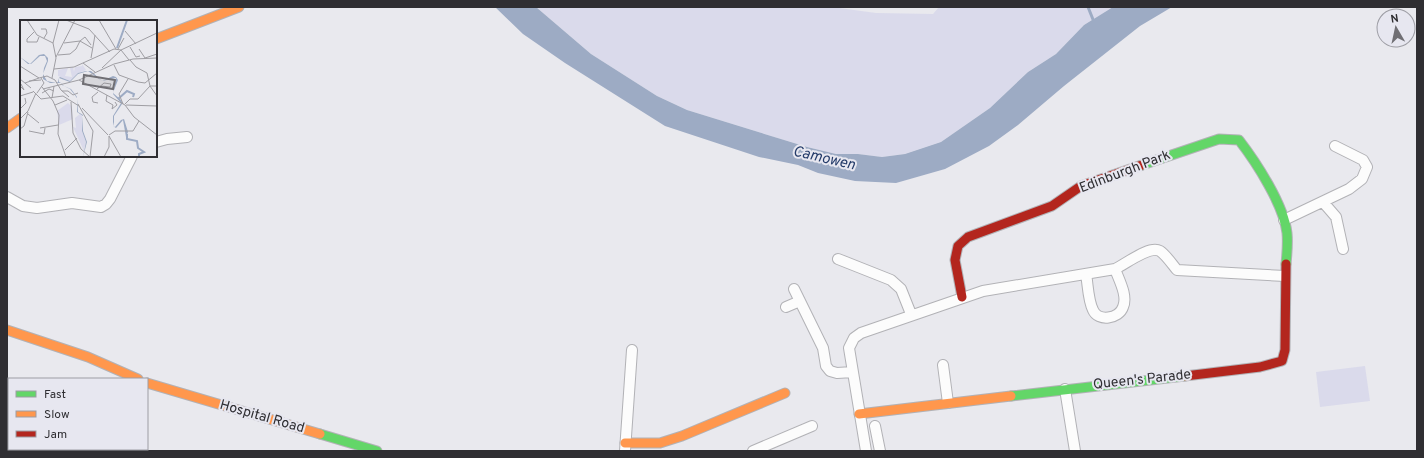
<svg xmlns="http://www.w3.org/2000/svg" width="1424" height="458" viewBox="0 0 1424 458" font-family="Overpass,sans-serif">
<rect width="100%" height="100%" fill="#e9e9ee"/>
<!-- green -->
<path fill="#dadaeb" d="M 536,7 L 832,7 L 876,13 L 933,14 L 939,7 L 1113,7 L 1084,25 L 1056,54 L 1028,72 L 990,108 L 941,142 L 905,154 L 882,157 L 858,154 L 836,154 L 807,147 L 687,110 L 657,96 L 591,54 Z
M 1365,366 L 1370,401 L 1320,407 L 1316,372 Z"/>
<!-- water -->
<path fill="#9dabc4" d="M 495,7 L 536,7 L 591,54 L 657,96 L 687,110 L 807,147 L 836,154 L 858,154 L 882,157 L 905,154 L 941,142 L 990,108 L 1028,72 L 1056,54 L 1084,25 L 1113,7 L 1172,7 L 1140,26 L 1064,86 L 1018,125 L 989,146 L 945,169 L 896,183 L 855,181 L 818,173 L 798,165 L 759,157 L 665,126 L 565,63 L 523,34 Z"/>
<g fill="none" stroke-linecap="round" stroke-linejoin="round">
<!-- stream -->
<path stroke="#9dabc4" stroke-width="3" d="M 1088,7 L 1094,22"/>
<defs>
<path id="street" d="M 156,142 L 167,139 L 187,137
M 7,197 L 23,206 L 37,208 L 72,203 L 101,207 L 106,204 L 110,199 L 132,156
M 1323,202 L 1336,217 L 1343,249
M 1284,220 L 1349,189 L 1362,179 L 1367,167 L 1363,160 L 1335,146
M 838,259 L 891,280 L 901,289 L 911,314
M 1086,274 C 1088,285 1088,300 1093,310 C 1098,322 1119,319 1123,307 C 1128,296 1119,280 1115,269
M 794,289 L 823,348 L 826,366 L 830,371 L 837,373 L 853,372
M 786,307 L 800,301
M 943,365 L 948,403
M 1065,389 L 1075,451
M 875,426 L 880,451
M 625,451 L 632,350
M 753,451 L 812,426
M 866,451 L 849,348 L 854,338 L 861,333 L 983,291 L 1115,269 C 1126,264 1149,245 1160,251 C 1166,255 1172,264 1177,270 L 1285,276"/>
<path id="fast" d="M 1142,165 L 1219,139 L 1239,140 C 1256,162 1284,205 1287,233 C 1288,243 1287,254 1286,264
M 1011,396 L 1185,376
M 320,434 L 377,451"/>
<path id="slow" d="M 156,39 L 239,7
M 7,128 L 21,118
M 7,330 L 88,357 L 138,379
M 147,383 L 320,434
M 859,414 L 1011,396
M 625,443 L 660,443 L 682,436 L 785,393"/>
<path id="jam" d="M 962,297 L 955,260 L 958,246 L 968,237 L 1052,206 L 1081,186 L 1142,165
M 1185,376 L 1260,367 L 1282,361 L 1285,350 L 1286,264"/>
</defs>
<!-- street casing -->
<use href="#street" stroke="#b2b2b6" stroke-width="12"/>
<!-- fast casing -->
<use href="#fast" stroke="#b2b2b6" stroke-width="11"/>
<!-- slow casing -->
<use href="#slow" stroke="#b2b2b6" stroke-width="11"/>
<!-- jam casing -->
<use href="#jam" stroke="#b2b2b6" stroke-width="11"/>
<!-- street -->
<use href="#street" stroke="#fcfcfc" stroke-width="10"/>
<!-- fast -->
<use href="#fast" stroke="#63d668" stroke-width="9"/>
<!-- slow -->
<use href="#slow" stroke="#ff974d" stroke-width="9"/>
<!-- jam -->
<use href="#jam" stroke="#b3261e" stroke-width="9"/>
</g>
<g text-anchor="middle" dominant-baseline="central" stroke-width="4" stroke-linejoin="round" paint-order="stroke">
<!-- street labels -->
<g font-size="14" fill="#2f2e32" stroke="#e7e7f0">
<text transform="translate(1125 172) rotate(-21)">Edinburgh Park</text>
<text transform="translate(1142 380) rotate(-6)">Queen's Parade</text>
<text transform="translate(262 417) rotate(16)">Hospital Road</text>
</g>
<!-- water labels -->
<g font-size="15" font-style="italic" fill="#243b69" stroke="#e7e7f0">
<text transform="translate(824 159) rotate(13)">Camowen</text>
</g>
</g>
<!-- overview -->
<g transform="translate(20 20)">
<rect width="137" height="137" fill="#e9e9ee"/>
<path d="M 62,44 L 66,50 L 58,53 L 50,61 L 38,56 L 38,50 L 48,48 L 45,56 L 52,57 L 50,48 L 53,47 L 54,52 L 55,47 L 62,46 ZM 48,83 L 52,87 L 53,99 L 39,105 L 37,91 ZM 60,94 L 62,96 L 62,111 L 66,122 L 64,131 L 53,107 L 56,108 L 55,98 Z" fill="#dadaeb"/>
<path d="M 19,35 L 24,34 L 28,38 L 28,41 L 23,54 L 27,61 L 36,63 L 38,62 L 39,58 L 40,57 L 50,61 L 58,53 L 66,51 L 71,51 L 82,61 L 93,56 L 96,57 L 98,60 L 93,73 L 100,79 L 102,82 L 102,84 L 94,96 L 94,102 L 93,106 L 95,107 L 101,100 L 104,99 L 108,112 L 106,117 L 103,100 L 96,108 L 93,106 L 93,96 L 101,83 L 93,74 L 96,58 L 82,61 L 68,51 L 58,54 L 50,62 L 39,58 L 39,62 L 41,63 L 44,66 L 51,69 L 57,77 L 57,79 L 58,92 L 63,95 L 63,111 L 67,122 L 63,137 L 66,122 L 62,111 L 63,96 L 57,92 L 57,78 L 50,69 L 42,65 L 41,63 L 30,63 L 23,59 L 23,55 L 24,48 L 27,41 L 25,36 L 20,36 L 11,44 L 8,44 L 0,37 L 10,44 Z" fill="#9dabc4"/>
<path fill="none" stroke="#9dabc4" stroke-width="2" d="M 97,28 L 107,0M 98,79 L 107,71 L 114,74 L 113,77M 107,114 L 107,119 L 117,121 L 118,128 L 124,132 L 119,134 L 119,137"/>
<path fill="none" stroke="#9f9ea3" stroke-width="1" d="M 7,0 L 17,15 L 33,23M 46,0 L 69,9 L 90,32M 79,0 L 96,29M 21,9 L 26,9 L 27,13 L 24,18M 105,11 L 116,24M 14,12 L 7,19 L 7,22 L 17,22 L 19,17M 60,21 L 65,17 L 71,25M 44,23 L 60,21 L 72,28M 110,27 L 116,37 L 120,36M 98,29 L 104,18M 119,29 L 125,38 L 137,34M 101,30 L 137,13M 38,35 L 50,34 L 56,29 L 60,21M 36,37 L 55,0M 71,38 L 75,15M 110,40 L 116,47 L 127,53 L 130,66M 63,43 L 75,52M 94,45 L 99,55 L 118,62 L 125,63 L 137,53M 0,46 L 19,58 L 27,56 L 35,60 L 41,70 L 49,77M 82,48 L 101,30M 34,49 L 54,47 L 94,29 L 101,30 L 109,40M 32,58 L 36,38 L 33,23 L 39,0M 0,59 L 11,68M 59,60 L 105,85M 59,60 L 94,44 L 113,39 L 137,38M 9,61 L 21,60M 5,63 L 19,58M 39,65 L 59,60M 0,66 L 4,70 L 1,64M 81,66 L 90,67 L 91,64M 130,66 L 137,76M 22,67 L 33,81 L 39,95 L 38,114 L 46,137M 23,69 L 39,65M 77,69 L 84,63 L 91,64M 13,71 L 21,79 L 43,76 L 59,86M 42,71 L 48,71 L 53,75 L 58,73M 17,73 L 24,63 L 21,58M 22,73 L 29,69 L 34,71M 87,75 L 86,81 L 93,85M 0,76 L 13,72M 32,78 L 34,66M 51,82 L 53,113 L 61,129 L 70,137M 78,83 L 73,82 L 72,77 L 78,72M 58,84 L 73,111 L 70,137M 103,84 L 99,74 L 108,59M 105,84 L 110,79 L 118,79 L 130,66 L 137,66M 35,85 L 47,80M 93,85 L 92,89 L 97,85 L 95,82M 105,85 L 114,97 L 137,115M 106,85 L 137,86M 62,88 L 88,115M 0,89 L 6,83 L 5,78M 8,94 L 19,103M 0,99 L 8,91 L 16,73M 20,108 L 38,105M 0,109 L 4,106 L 8,92M 9,111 L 24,114 L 25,108M 89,115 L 95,111 L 113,111 L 119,101M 89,116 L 101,137M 45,130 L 57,118M 84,137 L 89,127 L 89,116"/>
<path fill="#706f74" fill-opacity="0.15" stroke="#706f74" stroke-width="2" d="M 64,55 L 95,60 L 93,69 L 63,64 Z"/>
<rect width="137" height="137" fill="none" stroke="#2f2e32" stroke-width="2"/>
</g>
<!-- border -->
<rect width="1424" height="458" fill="none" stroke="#2f2e32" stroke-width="16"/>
<!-- legend -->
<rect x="8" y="378" width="140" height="72" fill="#e7e7f0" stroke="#9d9da4"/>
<rect x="16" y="391" width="20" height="6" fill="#63d668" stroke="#9d9da4"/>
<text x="44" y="398" font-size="12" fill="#2f2e32">Fast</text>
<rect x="16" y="411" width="20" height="6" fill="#ff974d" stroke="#9d9da4"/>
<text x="44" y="418" font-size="12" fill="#2f2e32">Slow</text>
<rect x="16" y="431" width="20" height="6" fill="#b3261e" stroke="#9d9da4"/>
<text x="44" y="438" font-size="12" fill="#2f2e32">Jam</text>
<!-- north arrow -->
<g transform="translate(1396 28) rotate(351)"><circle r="19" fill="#e7e7f0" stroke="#9d9da4"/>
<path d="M0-3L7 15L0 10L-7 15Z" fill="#706f74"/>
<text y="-6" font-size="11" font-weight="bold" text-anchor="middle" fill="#2f2e32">N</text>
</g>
</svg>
